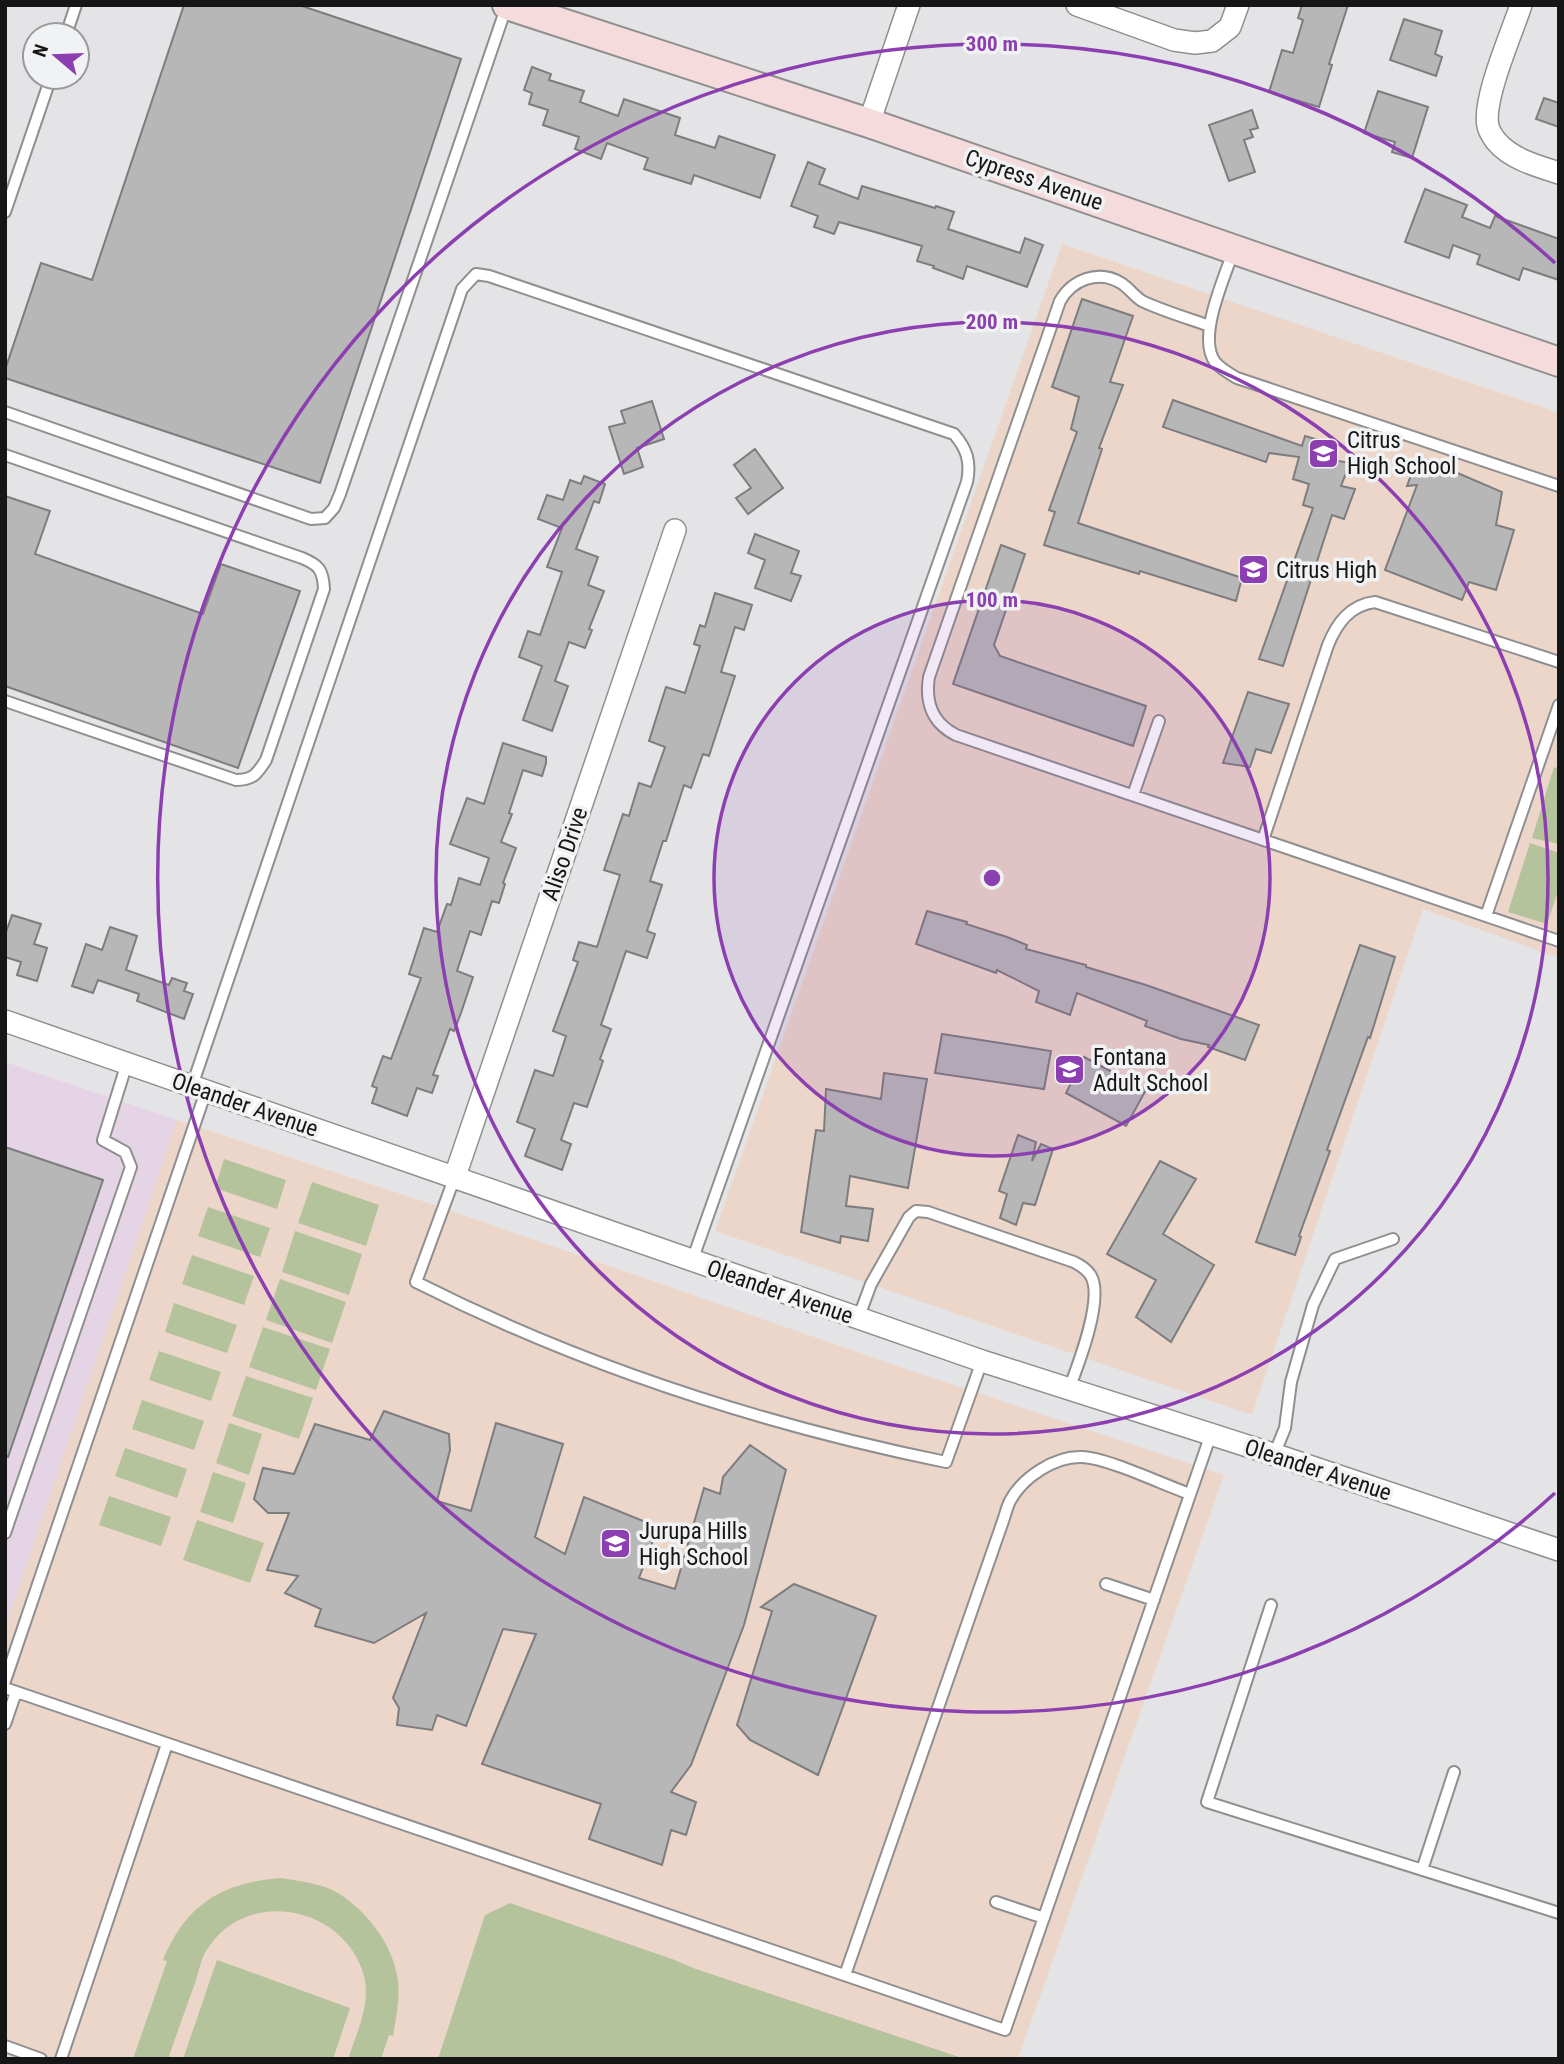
<svg xmlns="http://www.w3.org/2000/svg" width="1564" height="2064" viewBox="0 0 1564 2064" font-family="'Roboto Condensed',sans-serif">
<rect width="100%" height="100%" fill="#e4e4e6"/>
<!-- industrial -->
<path fill="#e5d4e6" d="M 5,1062 L 177,1120 L 5,1629 Z"/>
<!-- education -->
<path fill="#ecd6c9" d="M 1062,244 L 1559,413 L 1559,958 L 1423,909 L 1252,1415 L 715,1231 Z
M 177,1120 L 428,1203 L 900,1367 L 1224,1475 L 1018,2059 L 5,2059 L 5,1629 Z"/>
<!-- green -->
<path fill="#b5c39c" d="M 1554,767 L 1559,769 L 1559,844 L 1532,838 Z
M 1530,843 L 1559,853 L 1559,888 L 1547,924 L 1508,912 Z
M 224,1159 L 286,1180 L 277,1209 L 215,1188 Z
M 312,1182 L 379,1205 L 366,1246 L 298,1223 Z
M 208,1207 L 270,1228 L 260,1257 L 198,1236 Z
M 295,1231 L 362,1254 L 349,1295 L 282,1272 Z
M 192,1255 L 254,1276 L 244,1305 L 182,1284 Z
M 280,1279 L 346,1302 L 332,1343 L 266,1320 Z
M 174,1303 L 237,1325 L 227,1353 L 165,1332 Z
M 263,1327 L 330,1349 L 316,1390 L 249,1367 Z
M 159,1351 L 221,1372 L 211,1401 L 149,1380 Z
M 246,1376 L 313,1398 L 299,1439 L 232,1416 Z
M 142,1400 L 204,1421 L 194,1450 L 132,1429 Z
M 229,1423 L 262,1434 L 249,1475 L 216,1463 Z
M 125,1448 L 187,1469 L 177,1498 L 115,1476 Z
M 213,1472 L 246,1483 L 233,1523 L 200,1512 Z
M 109,1496 L 171,1517 L 161,1546 L 99,1525 Z
M 197,1520 L 264,1543 L 250,1583 L 183,1560 Z
M 280,1878 C 299,1881 321,1883 338,1893 C 368,1912 394,1946 398,1981 C 400,2000 396,2018 393,2036 L 389,2035 L 381,2059 L 348,2059 C 357,2032 371,2004 364,1976 C 346,1907 248,1886 208,1948 C 201,1957 199,1972 195,1983 C 186,2008 177,2033 168,2059 L 133,2059 L 167,1961 L 163,1960 C 186,1904 222,1883 280,1878 Z
M 510,1903 L 672,1959 L 696,1969 L 965,2059 L 438,2059 L 485,1915 Z
M 217,1960 L 350,2008 L 333,2059 L 183,2059 Z"/>
<!-- building -->
<path fill="#b8b7b8" stroke="#7d7c7e" stroke-width="2" d="M 184,5 L 299,5 L 461,59 L 320,483 L 5,378 L 5,370 L 41,263 L 92,280 Z
M 1302,5 L 1348,5 L 1329,64 L 1332,65 L 1319,107 L 1269,92 L 1282,50 L 1293,53 L 1303,20 L 1298,18 Z
M 1404,19 L 1442,31 L 1435,54 L 1442,57 L 1436,76 L 1390,60 Z
M 532,67 L 551,74 L 549,80 L 584,91 L 580,102 L 618,116 L 624,99 L 680,118 L 675,135 L 715,148 L 719,136 L 775,155 L 760,198 L 694,175 L 691,184 L 644,169 L 648,158 L 607,143 L 601,159 L 575,149 L 579,137 L 543,125 L 548,110 L 529,104 L 532,93 L 524,90 Z
M 1378,91 L 1428,107 L 1412,158 L 1392,152 L 1395,142 L 1364,133 Z
M 1544,98 L 1559,103 L 1559,127 L 1536,119 Z
M 1252,110 L 1258,128 L 1250,130 L 1253,137 L 1244,140 L 1255,172 L 1229,181 L 1209,125 Z
M 808,162 L 825,169 L 819,184 L 858,199 L 862,186 L 935,208 L 936,206 L 954,212 L 948,229 L 1020,253 L 1025,238 L 1043,245 L 1027,287 L 967,266 L 963,279 L 933,268 L 934,266 L 917,261 L 922,246 L 875,232 L 839,222 L 834,234 L 814,227 L 818,216 L 791,206 Z
M 1425,189 L 1467,205 L 1462,217 L 1490,228 L 1495,216 L 1559,239 L 1559,280 L 1523,268 L 1519,280 L 1477,264 L 1480,255 L 1453,245 L 1449,258 L 1405,242 Z
M 1082,299 L 1133,316 L 1110,382 L 1123,385 L 1099,448 L 1102,449 L 1078,523 L 1242,578 L 1236,601 L 1140,571 L 1139,574 L 1044,545 L 1055,512 L 1049,510 L 1077,432 L 1071,429 L 1079,397 L 1052,387 Z
M 1173,400 L 1302,446 L 1305,436 L 1332,444 L 1327,459 L 1350,463 L 1341,486 L 1355,489 L 1344,519 L 1332,515 L 1283,666 L 1259,659 L 1313,508 L 1303,505 L 1309,484 L 1293,479 L 1299,457 L 1269,453 L 1266,462 L 1163,427 Z
M 652,401 L 664,439 L 637,448 L 643,467 L 624,474 L 609,427 L 625,423 L 621,411 Z
M 755,449 L 783,488 L 748,514 L 736,498 L 751,488 L 734,465 Z
M 1418,456 L 1502,492 L 1496,525 L 1514,530 L 1496,590 L 1469,582 L 1462,600 L 1385,570 L 1417,485 L 1407,486 Z
M 584,476 L 605,484 L 599,503 L 594,501 L 576,549 L 598,557 L 588,585 L 604,591 L 589,629 L 592,630 L 585,648 L 569,642 L 555,681 L 568,686 L 552,731 L 523,720 L 542,666 L 519,657 L 528,631 L 540,635 L 562,572 L 547,567 L 562,528 L 538,519 L 547,495 L 563,500 L 570,480 L 581,484 Z
M 5,496 L 50,511 L 35,554 L 203,614 L 221,564 L 300,591 L 238,768 L 5,686 Z
M 755,534 L 799,551 L 791,573 L 801,576 L 791,601 L 755,588 L 765,560 L 748,553 Z
M 1001,545 L 1025,554 L 994,645 L 1000,656 L 1146,706 L 1133,746 L 953,684 Z
M 715,593 L 752,605 L 744,630 L 735,627 L 721,672 L 735,676 L 709,756 L 703,754 L 691,788 L 684,785 L 666,841 L 663,841 L 650,881 L 662,885 L 647,931 L 655,934 L 647,958 L 626,951 L 601,1025 L 611,1029 L 600,1059 L 603,1061 L 587,1107 L 574,1103 L 561,1140 L 571,1144 L 562,1170 L 525,1156 L 535,1129 L 517,1122 L 535,1070 L 553,1076 L 566,1036 L 553,1031 L 578,962 L 573,960 L 579,942 L 597,947 L 620,875 L 604,870 L 623,814 L 629,816 L 639,783 L 651,787 L 665,747 L 649,741 L 666,687 L 685,693 L 700,646 L 694,644 L 700,625 L 705,627 Z
M 1248,692 L 1289,704 L 1271,753 L 1256,749 L 1250,767 L 1223,763 Z
M 503,743 L 546,757 L 546,763 L 542,776 L 523,770 L 509,813 L 512,814 L 501,842 L 516,848 L 503,883 L 505,884 L 499,903 L 492,901 L 481,935 L 470,931 L 457,971 L 473,977 L 461,1013 L 454,1031 L 450,1029 L 433,1075 L 438,1076 L 432,1093 L 417,1088 L 407,1116 L 372,1103 L 377,1088 L 372,1086 L 383,1056 L 391,1059 L 421,978 L 409,974 L 424,928 L 437,932 L 447,904 L 451,905 L 459,878 L 480,885 L 489,858 L 450,844 L 467,798 L 484,804 Z
M 927,911 L 967,922 L 966,924 L 1007,937 L 1027,945 L 1026,949 L 1086,965 L 1086,967 L 1146,985 L 1259,1025 L 1245,1060 L 1208,1047 L 1209,1045 L 1181,1039 L 1145,1026 L 1147,1021 L 1077,993 L 1070,1015 L 1036,1002 L 1039,991 L 997,970 L 996,973 L 916,944 Z
M 12,915 L 41,924 L 34,944 L 47,948 L 37,981 L 17,975 L 21,962 L 5,957 L 5,935 Z
M 110,927 L 137,936 L 126,970 L 169,985 L 172,978 L 187,983 L 184,991 L 193,994 L 184,1019 L 137,1001 L 139,994 L 98,980 L 93,993 L 72,986 L 86,944 L 102,950 Z
M 1360,945 L 1395,957 L 1370,1038 L 1368,1037 L 1327,1150 L 1330,1151 L 1299,1236 L 1301,1237 L 1295,1255 L 1256,1242 Z
M 942,1034 L 1051,1051 L 1044,1089 L 935,1073 Z
M 1084,1057 L 1146,1090 L 1126,1126 L 1066,1093 Z
M 884,1073 L 927,1079 L 908,1188 L 850,1176 L 846,1206 L 873,1209 L 868,1241 L 841,1236 L 840,1243 L 801,1232 L 816,1130 L 824,1131 L 826,1089 L 881,1099 Z
M 1018,1135 L 1036,1142 L 1032,1161 L 1041,1144 L 1053,1149 L 1035,1205 L 1023,1203 L 1016,1225 L 1000,1218 L 1007,1194 L 999,1191 Z
M 5,1147 L 103,1180 L 8,1457 L 5,1456 Z
M 1160,1161 L 1196,1179 L 1163,1234 L 1214,1265 L 1171,1342 L 1136,1317 L 1156,1280 L 1107,1254 Z
M 384,1411 L 449,1434 L 450,1450 L 437,1501 L 471,1511 L 496,1423 L 563,1444 L 535,1537 L 565,1554 L 584,1497 L 658,1527 L 639,1578 L 675,1589 L 704,1488 L 720,1494 L 723,1477 L 750,1445 L 786,1470 L 744,1625 L 691,1765 L 671,1792 L 696,1802 L 686,1835 L 671,1830 L 662,1865 L 589,1839 L 601,1804 L 482,1764 L 536,1634 L 503,1629 L 466,1726 L 437,1715 L 432,1730 L 397,1725 L 399,1708 L 393,1698 L 426,1613 L 374,1643 L 315,1626 L 321,1609 L 285,1593 L 298,1576 L 267,1570 L 289,1513 L 268,1513 L 254,1499 L 263,1468 L 294,1474 L 315,1424 L 370,1440 Z
M 794,1584 L 876,1616 L 818,1775 L 750,1740 L 737,1725 L 772,1611 L 761,1607 Z"/>
<g fill="none" stroke-linecap="round" stroke-linejoin="round">
<defs>
<path id="lane" d="M 66,35 L 76,5
M 5,212 L 51,77
M 1233,252 C 1224,279 1197,337 1215,362 C 1221,369 1230,374 1237,378 L 1559,486
M 1210,326 C 1187,318 1163,311 1142,301 C 1134,296 1129,288 1121,283 C 1098,269 1072,280 1060,301 L 929,677 C 925,702 932,723 956,735 L 1559,941
M 5,412 L 311,519 L 325,518 L 334,508 L 340,494 L 507,5
M 5,455 L 302,558 C 319,565 323,570 324,589 L 266,760 C 257,774 253,780 236,780 L 5,701
M 1133,795 L 1159,721
M 1263,840 L 1328,645 C 1337,623 1350,605 1375,602 L 1559,662
M 1486,916 L 1559,705
M 192,1086 L 462,289 L 476,274 L 489,276 L 954,434 C 967,449 971,462 967,482 L 692,1261
M 454,1179 L 416,1282 C 582,1366 765,1425 946,1462 L 982,1361
M 858,1319 L 871,1284 L 909,1217 L 916,1211 L 928,1212 L 1074,1262 C 1081,1266 1087,1269 1091,1276 C 1104,1299 1078,1365 1069,1389
M 1274,1455 L 1285,1428 L 1291,1382 L 1313,1305 L 1335,1259 L 1393,1239
M 5,1533 L 131,1167 L 125,1152 L 103,1140 L 127,1063
M 1106,1584 L 1154,1600
M 1271,1605 L 1207,1802 L 1559,1913
M 5,1681 L 206,1091
M 5,1688 L 1005,2030 L 1211,1434
M 5,1724 L 16,1692
M 1422,1870 L 1454,1772
M 996,1902 L 1044,1918
M 845,1975 L 1003,1521 C 1005,1515 1007,1507 1010,1501 C 1023,1477 1055,1456 1082,1457 C 1108,1458 1164,1485 1190,1494
M 5,2046 L 41,2059
M 61,2059 L 167,1744"/>
<path id="street" d="M 1077,5 L 1174,40 L 1195,43 L 1212,41 L 1230,27 L 1238,5
M 1521,5 C 1512,33 1482,100 1488,126 C 1489,131 1493,137 1496,141 C 1511,159 1537,166 1559,173
M 869,123 L 909,5
M 5,1021 L 982,1361 L 1285,1458 L 1559,1550
M 454,1179 L 675,530"/>
<path id="secondary" d="M 507,5 L 869,123 L 1559,362"/>
</defs>
<!-- lane casing -->
<use href="#lane" stroke="#8f8f90" stroke-width="14"/>
<!-- street casing -->
<use href="#street" stroke="#8f8f90" stroke-width="24"/>
<!-- secondary casing -->
<use href="#secondary" stroke="#8f8f90" stroke-width="32"/>
<!-- lane -->
<use href="#lane" stroke="#fff" stroke-width="10"/>
<!-- street -->
<use href="#street" stroke="#fff" stroke-width="21"/>
<!-- secondary -->
<use href="#secondary" stroke="#f6dbdc" stroke-width="28"/>
</g>
<!-- distance rings -->
<circle cx="992" cy="878" r="278" fill="#8c3fb0" fill-opacity=".12"/>
<g fill="none" stroke="#8c3fb0" stroke-width="3.5">
<circle cx="992" cy="878" r="278"/>
<circle cx="992" cy="878" r="556"/>
<path d="M1555 1493A834 834 0 1 1 1555 263"/>
</g>
<!-- icons -->
<defs>
<symbol id="school-square" viewBox="-11 -11 22 22"><rect x="-9" y="-9" width="18" height="18" rx="4" fill="#8c3fb0" stroke="#f1f2f3"/><path d="M0-5L7-2L0 1L-7-2ZM-4 1L0 2.5L4 1V4Q0 6-4 4Z" fill="#fff"/></symbol>
</defs>
<g fill-rule="evenodd">
<use href="#school-square" x="1306" y="436" width="35" height="35"/>
<use href="#school-square" x="1236" y="552" width="35" height="35"/>
<use href="#school-square" x="1052" y="1052" width="35" height="35"/>
<use href="#school-square" x="598" y="1526" width="35" height="35"/>
</g>
<g text-anchor="middle" dominant-baseline="central" stroke-width="7" stroke-linejoin="round" paint-order="stroke">
<!-- street labels -->
<g font-size="23" fill="#161617" stroke="#f1f2f3">
<text transform="translate(1034 180) rotate(19)">Cypress Avenue</text>
<text transform="translate(565 854) rotate(-71)">Aliso Drive</text>
<text transform="translate(245 1105) rotate(19)">Oleander Avenue</text>
<text transform="translate(780 1292) rotate(19)">Oleander Avenue</text>
<text transform="translate(1318 1470) rotate(18)">Oleander Avenue</text>
</g>
<!-- poi labels -->
<g font-size="23" fill="#161617" stroke="#f1f2f3" text-anchor="start">
<text x="1347" y="440">Citrus<tspan x="1347" dy="26">High School</tspan></text>
<text x="1276" y="570">Citrus High</text>
<text x="1093" y="1057">Fontana<tspan x="1093" dy="26">Adult School</tspan></text>
<text x="639" y="1531">Jurupa Hills<tspan x="639" dy="26">High School</tspan></text>
</g>
</g>
<circle cx="992" cy="878" r="10" fill="#8c3fb0" stroke="#f1f2f3" stroke-width="3.5"/>
<g font-size="21" text-anchor="middle" font-weight="bold" fill="#8c3fb0" stroke="#f1f2f3" stroke-width="7" stroke-linejoin="round" paint-order="stroke">
<text x="992" y="51">300 m</text>
<text x="992" y="329">200 m</text>
<text x="992" y="607">100 m</text>
</g>
<!-- border -->
<rect width="1564" height="2064" fill="none" stroke="#161617" stroke-width="14"/>
<!-- north arrow -->
<g transform="translate(56 56) rotate(289)"><circle r="33" fill="#f1f2f3" stroke="#999a9b" stroke-width="2"/>
<path d="M0-5L12 26L0 18L-12 26Z" fill="#8c3fb0"/>
<text y="-10" font-size="19" font-weight="bold" text-anchor="middle" fill="#161617">N</text>
</g>
</svg>
